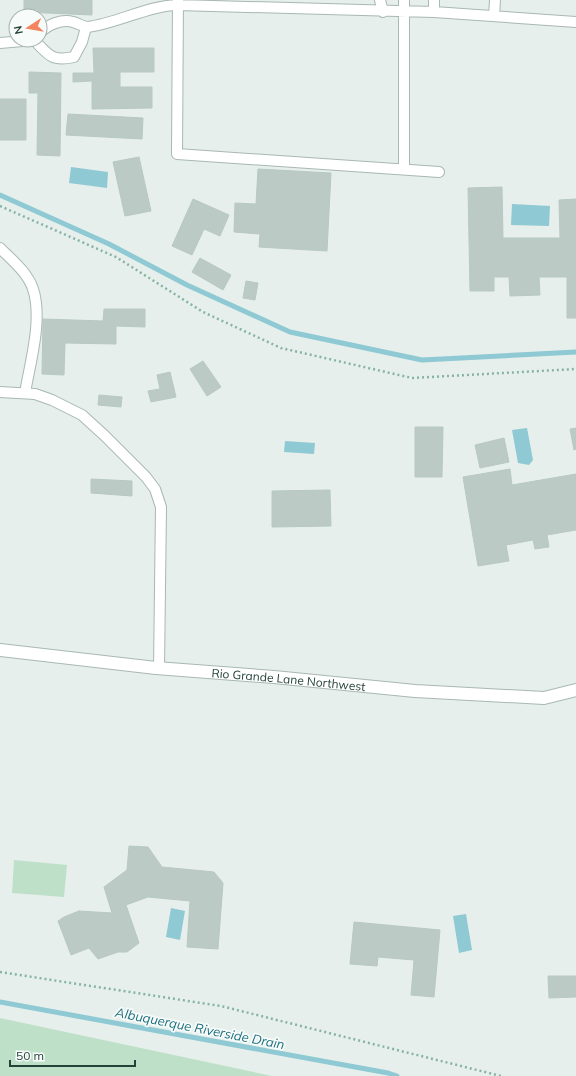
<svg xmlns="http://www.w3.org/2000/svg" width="576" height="1076" viewBox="0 0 576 1076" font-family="Mulish,sans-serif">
<rect width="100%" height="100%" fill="#e6efeb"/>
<!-- green -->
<path fill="#bfe0c8" d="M 14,860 L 67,865 L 64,897 L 12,893 Z
M 0,1018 L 272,1076 L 0,1076 Z"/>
<!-- water -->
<path fill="#8ec9d4" d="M 71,167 L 108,172 L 107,188 L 69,183 Z
M 512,204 L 550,206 L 549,226 L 511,225 Z
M 527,428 L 533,460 L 529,465 L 518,463 L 512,430 Z
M 285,441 L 315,443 L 314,454 L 284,452 Z
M 171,908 L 185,911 L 180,940 L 166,937 Z
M 466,914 L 472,950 L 459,953 L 453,916 Z"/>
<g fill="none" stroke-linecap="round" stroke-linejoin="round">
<!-- stream -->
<path stroke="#8ec9d4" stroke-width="5" d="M 0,195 L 109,244 L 187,285 L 290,332 L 422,360 L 576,352
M 0,1002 L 388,1073 L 397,1076"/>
</g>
<!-- building -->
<path fill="#bbcac4" stroke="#b8c9c2" d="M 24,0 L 92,0 L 92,15 L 24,12 Z
M 93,48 L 154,48 L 154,72 L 120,72 L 120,87 L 152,87 L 152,108 L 92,109 L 92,81 L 73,82 L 73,73 L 94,73 Z
M 29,72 L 61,73 L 60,156 L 37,155 L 38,93 L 29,93 Z
M 0,99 L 26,99 L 26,140 L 0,140 Z
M 68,114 L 143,118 L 142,139 L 66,135 Z
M 139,157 L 151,211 L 125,216 L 113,162 Z
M 258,169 L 331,173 L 327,251 L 259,247 L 260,234 L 234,232 L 235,203 L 256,204 Z
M 502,187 L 503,238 L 560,238 L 559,200 L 576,199 L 576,318 L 567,318 L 567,277 L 539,277 L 540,295 L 510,296 L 509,277 L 494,277 L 494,291 L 470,291 L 468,188 Z
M 193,199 L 229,215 L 220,236 L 204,229 L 192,255 L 172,246 Z
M 200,258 L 231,275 L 223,290 L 192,272 Z
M 246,281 L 258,283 L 255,300 L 243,298 Z
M 104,309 L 145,309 L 145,327 L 116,326 L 116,344 L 65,343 L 64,375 L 42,374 L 43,319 L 103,321 Z
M 203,361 L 221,387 L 207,396 L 190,369 Z
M 170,372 L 176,397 L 151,402 L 148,391 L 160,389 L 157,375 Z
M 99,395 L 122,397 L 121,407 L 98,405 Z
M 415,427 L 443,427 L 442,477 L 415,477 Z
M 576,428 L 576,449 L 574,450 L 570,429 Z
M 504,438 L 509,462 L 480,468 L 475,445 Z
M 510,469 L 512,485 L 576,474 L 576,530 L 547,535 L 549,547 L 535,549 L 533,540 L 506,545 L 509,561 L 478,566 L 463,477 Z
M 91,479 L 132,481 L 132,496 L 91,493 Z
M 330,490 L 331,526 L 272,527 L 272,491 Z
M 129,846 L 148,847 L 162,867 L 214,872 L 223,883 L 218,949 L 187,947 L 190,901 L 148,897 L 126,905 L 139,943 L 127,952 L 118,952 L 98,959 L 89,948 L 71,955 L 58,921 L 64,917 L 79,911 L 112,913 L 104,887 L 127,870 Z
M 354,922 L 440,930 L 434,997 L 411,995 L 414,960 L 378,957 L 377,966 L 350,964 Z
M 548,976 L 576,976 L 576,997 L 549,998 Z"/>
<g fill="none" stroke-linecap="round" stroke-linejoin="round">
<defs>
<path id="lane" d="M 178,0 L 177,154 L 439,172
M 380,0 L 383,12
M 434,12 L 434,0
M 494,16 L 495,0
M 40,33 C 48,24 62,19 73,22 C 78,23 83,27 88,27 C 118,23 147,6 177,5 L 434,12 L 576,22
M 34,40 C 49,55 51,62 74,57 L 82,42 L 86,27
M 0,43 L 34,40
M 404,169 L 404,0
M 0,248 C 12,260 28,273 33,289 C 43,319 30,363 25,393
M 0,392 L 35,394 L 52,400 L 82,415 L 105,436 L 146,477 L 155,489 L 161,507 L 159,669"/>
<g id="street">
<path id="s1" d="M 0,650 L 156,668 L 274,677 L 415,691 L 544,698 L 576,690"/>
</g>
</defs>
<!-- lane casing -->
<use href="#lane" stroke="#a8b8b2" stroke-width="12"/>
<!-- street casing -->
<use href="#street" stroke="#a8b8b2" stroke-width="14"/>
<!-- path -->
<path stroke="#86b3a5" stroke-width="2.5" stroke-dasharray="2 3" stroke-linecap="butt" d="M 0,206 L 116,257 L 203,312 L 281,348 L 412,378 L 576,369
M 0,972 L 221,1006 L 501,1076"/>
<!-- lane -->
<use href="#lane" stroke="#fff" stroke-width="10"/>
<!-- street -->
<use href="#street" stroke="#fff" stroke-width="12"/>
</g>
<g text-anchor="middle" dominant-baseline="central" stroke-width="3.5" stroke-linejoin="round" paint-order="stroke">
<!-- street labels -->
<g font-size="12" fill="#24423a" stroke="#f7fbf9">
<text stroke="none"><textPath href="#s1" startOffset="290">Rio Grande Lane Northwest</textPath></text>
</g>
<!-- water labels -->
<g font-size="13" font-style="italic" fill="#1c6f80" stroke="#f7fbf9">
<text transform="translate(200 1028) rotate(11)">Albuquerque Riverside Drain</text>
</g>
</g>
<!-- north arrow -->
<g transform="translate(28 28) rotate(258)"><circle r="19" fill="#f7fbf9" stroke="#a3b1ad"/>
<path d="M0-3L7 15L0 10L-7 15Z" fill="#f4845f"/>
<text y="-6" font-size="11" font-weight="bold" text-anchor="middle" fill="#24423a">N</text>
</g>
<!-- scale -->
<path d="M10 1060v6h125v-6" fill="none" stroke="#24423a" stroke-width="2"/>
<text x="16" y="1060" font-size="12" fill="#24423a" stroke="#f7fbf9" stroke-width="3" paint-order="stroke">50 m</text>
</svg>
